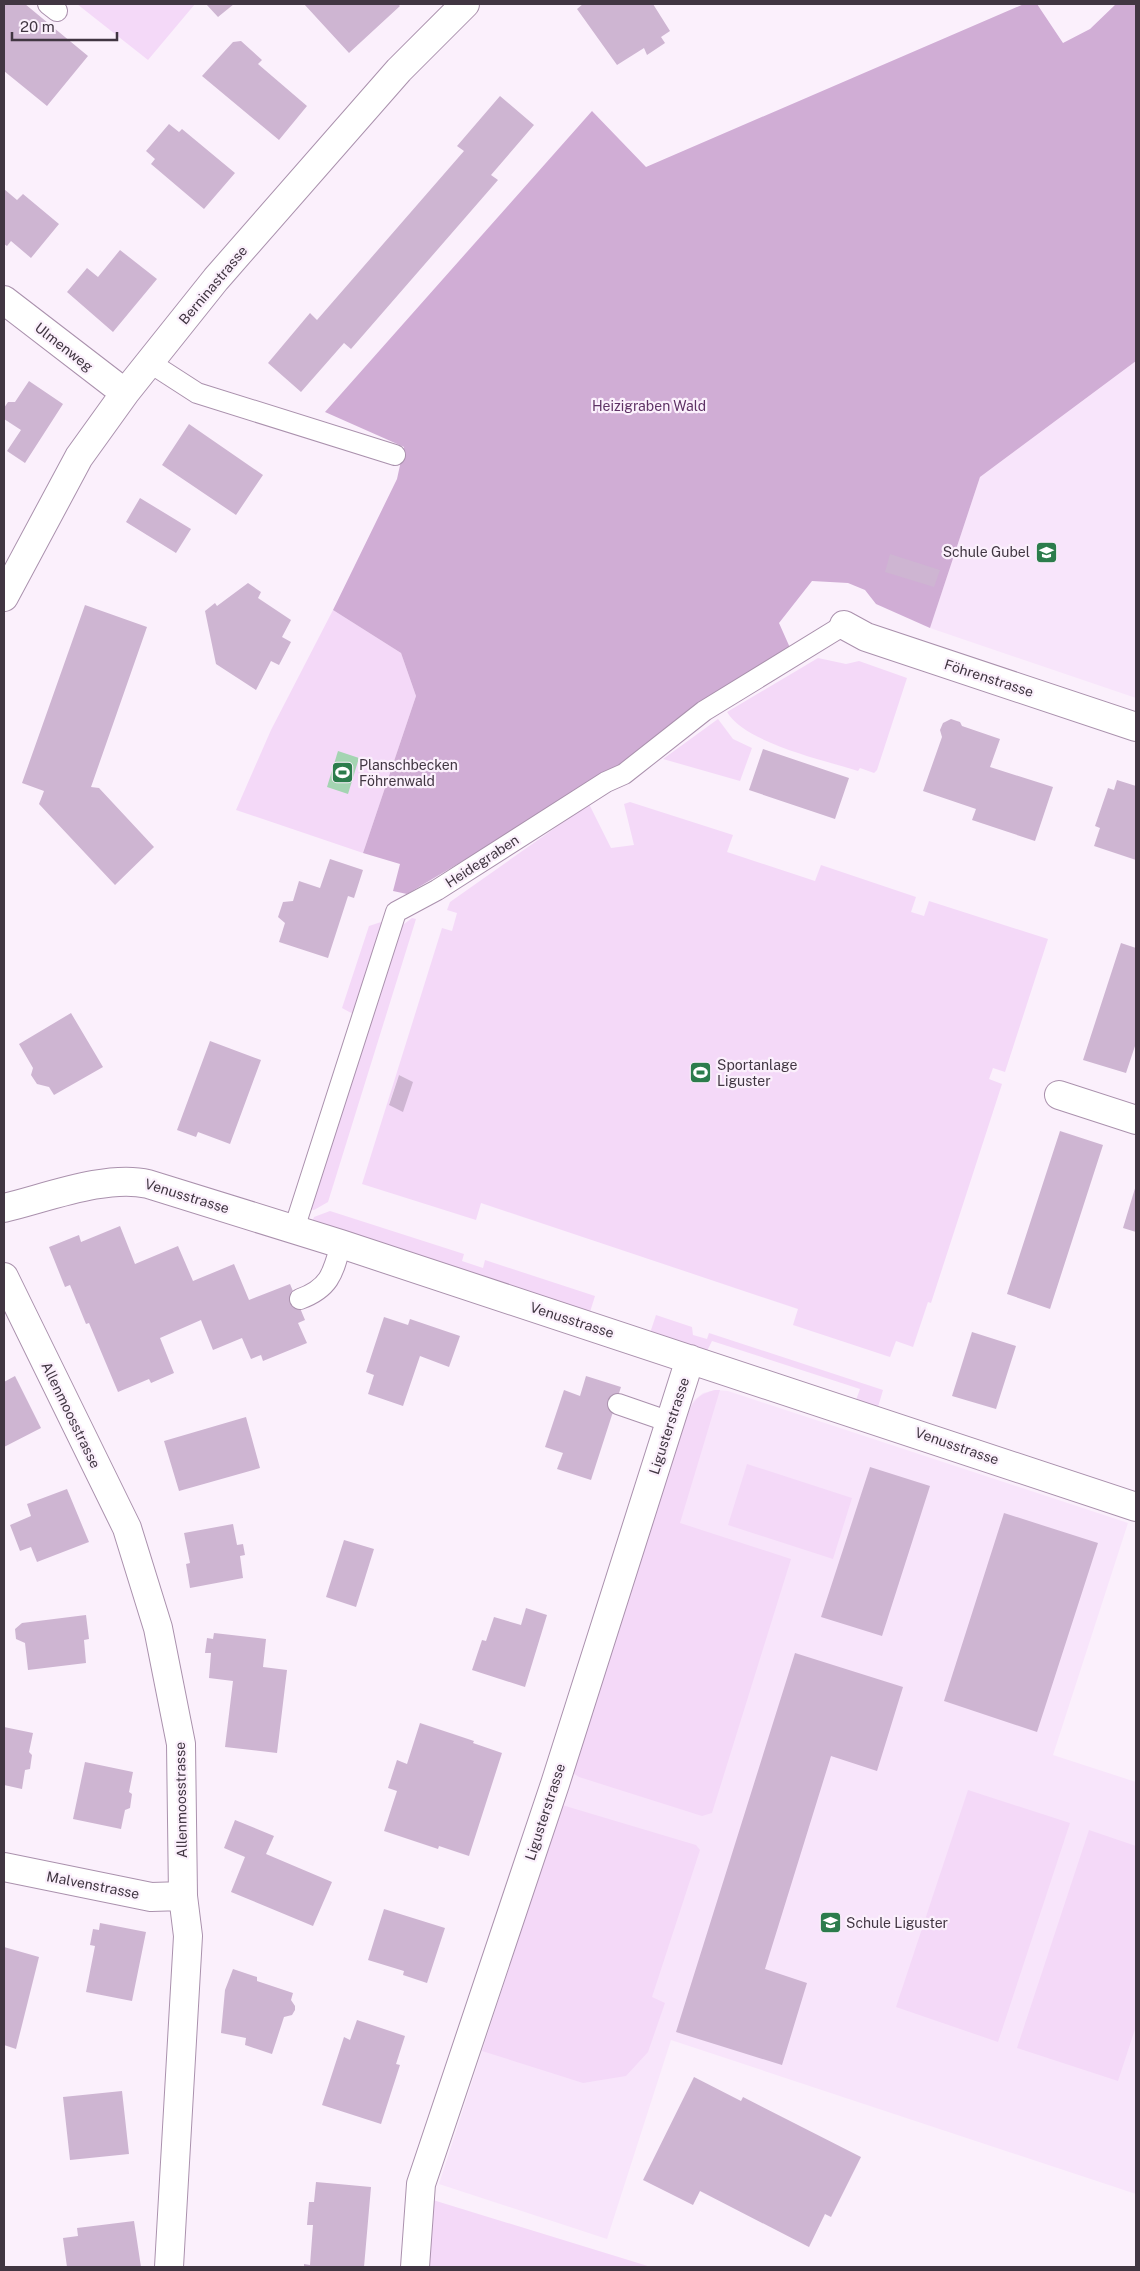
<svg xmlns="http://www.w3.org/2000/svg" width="1140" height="2271" viewBox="0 0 1140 2271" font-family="'Public Sans',sans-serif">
<rect width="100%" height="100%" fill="#fbf0fc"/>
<!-- built -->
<path fill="#f8e5fb" d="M 1136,361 L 1136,698 L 930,628 L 980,477 Z
M 715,1390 L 728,1391 L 1128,1523 L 1053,1755 L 1136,1782 L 1136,2194 L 671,2040 L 607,2239 L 439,2184 L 688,1413 L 693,1401 L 703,1393 Z"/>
<!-- green -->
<path fill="#f4d9f8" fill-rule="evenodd" d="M 77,4 L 195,4 L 148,60 Z
M 333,610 L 401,653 L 416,696 L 363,853 L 236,810 L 271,730 Z
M 818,658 L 846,664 L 859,661 L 907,678 L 877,770 L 874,773 L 860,768 L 858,771 C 824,760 745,743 727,712 Z
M 718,719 L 733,739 L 752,748 L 740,781 L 663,759 Z
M 630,802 L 733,835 L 727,852 L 815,881 L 821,865 L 916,897 L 911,912 L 924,916 L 929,901 L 1048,939 L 1005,1072 L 993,1068 L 989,1079 L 1002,1084 L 931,1303 L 928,1302 L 913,1347 L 896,1341 L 890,1357 L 793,1325 L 798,1309 L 481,1203 L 476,1220 L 362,1184 L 442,928 L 452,931 L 457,913 L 447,910 L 450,902 L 589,804 L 611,848 L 634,845 L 624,804 ZM 399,1075 L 412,1082 L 403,1111 L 389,1104 Z
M 412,918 L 416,919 L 328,1202 L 314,1210 L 310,1209 L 396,930 Z
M 381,922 L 381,927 L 353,1014 L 342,1008 L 369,926 Z
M 330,1211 L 464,1254 L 462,1261 L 483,1268 L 485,1260 L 595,1296 L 590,1312 L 312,1222 L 314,1217 Z
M 656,1315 L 692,1327 L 693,1335 L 707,1339 L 709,1333 L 883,1390 L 878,1407 L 856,1400 L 860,1389 L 712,1341 L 707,1351 L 650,1333 Z
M 715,1390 L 720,1390 L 680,1523 L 791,1559 L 712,1813 L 702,1816 L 579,1777 L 573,1773 L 688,1413 C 694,1399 700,1394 715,1390 Z
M 747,1464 L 852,1498 L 833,1559 L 728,1525 Z
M 968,1790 L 1070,1823 L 998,2042 L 896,2007 Z
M 562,1805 L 696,1845 L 700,1850 L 652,1997 L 665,2003 L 648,2052 L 626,2076 L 583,2083 L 482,2051 Z
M 1089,1830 L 1136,1846 L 1136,2026 L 1118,2081 L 1017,2048 Z
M 433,2200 L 651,2267 L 428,2267 Z"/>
<!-- forest -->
<path fill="#d0add5" d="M 1024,4 L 1037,4 L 1063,43 L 1090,29 L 1116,4 L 1136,5 L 1136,361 L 980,477 L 930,628 L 876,604 L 865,590 L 848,583 L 812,581 L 779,623 L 791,650 L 598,781 L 407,894 L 393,891 L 400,864 L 363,853 L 416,696 L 401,653 L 333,610 L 397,479 L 404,447 L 325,412 L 592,111 L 646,167 Z"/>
<!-- water -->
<path fill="#a4d4b2" d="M 338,751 L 359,758 L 348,794 L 327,787 Z"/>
<!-- building -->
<path fill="#ceb5d2" d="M 6,4 L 25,4 L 88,56 L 47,106 L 4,71 L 4,6 Z
M 206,4 L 234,4 L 218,17 Z
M 304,4 L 398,4 L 400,6 L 349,53 Z
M 583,4 L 653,4 L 670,31 L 661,37 L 665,43 L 647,55 L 644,48 L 617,65 L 577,9 Z
M 241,41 L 262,60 L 258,64 L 307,106 L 279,140 L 202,76 L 233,42 Z
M 500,96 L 534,125 L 491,175 L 498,180 L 351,349 L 344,343 L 301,392 L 268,363 L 310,313 L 317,320 L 464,151 L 457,146 Z
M 169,124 L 179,132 L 182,129 L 235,173 L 204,209 L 151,164 L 155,159 L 146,151 Z
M 4,189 L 17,200 L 23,194 L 59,224 L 31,258 L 11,241 L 7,246 L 4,244 Z
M 120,250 L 157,279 L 113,332 L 67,292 L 87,268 L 98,277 Z
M 29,381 L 63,404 L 25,463 L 7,451 L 21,430 L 4,419 L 4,408 L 8,402 L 15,402 Z
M 189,424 L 263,475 L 236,515 L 162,465 Z
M 140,498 L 191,529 L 176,553 L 126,522 Z
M 890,554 L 940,570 L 934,587 L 885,572 Z
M 248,583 L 261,592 L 258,598 L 291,620 L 282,637 L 291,642 L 279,665 L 271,661 L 256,690 L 216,664 L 205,611 L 215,603 L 217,606 Z
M 85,605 L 147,627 L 91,787 L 99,788 L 154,847 L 115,885 L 39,804 L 44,791 L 22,783 Z
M 951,719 L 960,722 L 962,726 L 1000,739 L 990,767 L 1053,787 L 1035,841 L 972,820 L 976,809 L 923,791 L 942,737 L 940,730 L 943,723 Z
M 763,749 L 849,778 L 835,819 L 749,790 Z
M 1117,780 L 1136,786 L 1136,860 L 1094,846 L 1100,828 L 1095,826 L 1108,788 L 1114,790 Z
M 330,859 L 363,870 L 354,898 L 348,896 L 328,958 L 279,942 L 285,923 L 278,917 L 283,902 L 293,901 L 299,881 L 320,888 Z
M 1121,943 L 1136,948 L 1136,1043 L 1126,1073 L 1083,1060 Z
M 71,1013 L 103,1067 L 54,1095 L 49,1087 L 37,1084 L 31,1075 L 33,1068 L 19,1044 Z
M 210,1041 L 261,1060 L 230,1144 L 198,1132 L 196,1137 L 177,1130 Z
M 399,1075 L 413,1082 L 403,1112 L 389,1105 Z
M 1060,1131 L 1103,1145 L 1050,1309 L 1007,1294 Z
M 1136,1185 L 1136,1232 L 1123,1228 Z
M 120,1226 L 135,1264 L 178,1246 L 193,1281 L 234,1264 L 249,1300 L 290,1284 L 305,1320 L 298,1323 L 307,1343 L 263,1361 L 261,1355 L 251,1359 L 242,1338 L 213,1350 L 201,1320 L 160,1338 L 174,1373 L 151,1383 L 149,1379 L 118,1392 L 89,1323 L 86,1324 L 70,1285 L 65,1287 L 49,1247 L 79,1235 L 81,1242 Z
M 384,1317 L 408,1325 L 410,1319 L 460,1336 L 449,1367 L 420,1356 L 403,1406 L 368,1394 L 374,1375 L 366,1372 Z
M 972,1332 L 1016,1346 L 996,1409 L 952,1396 Z
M 15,1376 L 41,1428 L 4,1447 L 4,1382 Z
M 586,1376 L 621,1387 L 591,1480 L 557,1469 L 563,1453 L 545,1447 L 564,1390 L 580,1396 Z
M 246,1417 L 260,1468 L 179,1491 L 164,1441 Z
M 870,1467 L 930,1486 L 882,1636 L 821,1617 Z
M 67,1489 L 89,1542 L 37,1562 L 31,1547 L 20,1551 L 10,1525 L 31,1516 L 27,1504 Z
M 1004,1513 L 1098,1543 L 1037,1732 L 944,1701 Z
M 233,1524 L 237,1545 L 243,1544 L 245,1555 L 240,1556 L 243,1578 L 190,1588 L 186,1564 L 190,1563 L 184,1533 Z
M 344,1540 L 374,1549 L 356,1607 L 326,1597 Z
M 526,1608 L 547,1615 L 525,1687 L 472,1670 L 482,1640 L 486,1641 L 494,1617 L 521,1625 Z
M 86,1615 L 89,1639 L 84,1640 L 86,1663 L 28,1670 L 25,1643 L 16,1639 L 15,1629 L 22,1623 Z
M 214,1633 L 266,1639 L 263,1667 L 287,1670 L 277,1753 L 225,1747 L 233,1681 L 209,1678 L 211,1653 L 205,1653 L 207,1638 L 213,1639 Z
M 795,1653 L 903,1687 L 877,1771 L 831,1756 L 765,1969 L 807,1983 L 782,2065 L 676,2032 Z
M 420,1723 L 474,1741 L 473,1743 L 502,1753 L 469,1856 L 439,1846 L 438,1849 L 384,1831 L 397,1791 L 388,1788 L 397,1760 L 407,1764 Z
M 4,1727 L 33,1733 L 29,1752 L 32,1755 L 30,1769 L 25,1770 L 22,1789 L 4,1785 Z
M 85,1762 L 133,1772 L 129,1792 L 132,1794 L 130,1808 L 125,1810 L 121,1829 L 73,1819 Z
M 235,1820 L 274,1836 L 266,1854 L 332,1882 L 313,1926 L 231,1892 L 245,1857 L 224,1848 Z
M 384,1909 L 445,1928 L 427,1983 L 403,1975 L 404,1971 L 368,1960 Z
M 100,1923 L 146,1932 L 132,2001 L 86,1992 L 95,1946 L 90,1945 L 93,1929 L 99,1930 Z
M 4,1947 L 39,1957 L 16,2049 L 4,2045 Z
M 233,1969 L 257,1977 L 257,1981 L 293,1993 L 291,2000 L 295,2006 L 295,2010 L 292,2015 L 284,2017 L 272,2054 L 245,2045 L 246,2038 L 221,2033 L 225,1990 Z
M 357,2020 L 405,2036 L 396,2064 L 400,2065 L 381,2124 L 322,2105 L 344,2037 L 350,2040 Z
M 694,2077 L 741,2101 L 743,2097 L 861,2157 L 831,2217 L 825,2214 L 809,2247 L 700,2191 L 693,2205 L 643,2180 Z
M 122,2091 L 129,2154 L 70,2160 L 63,2097 Z
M 316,2182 L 371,2187 L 364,2267 L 304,2267 L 304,2264 L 310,2265 L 313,2225 L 307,2225 L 309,2202 L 314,2202 Z
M 134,2221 L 141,2267 L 67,2267 L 63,2238 L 78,2236 L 77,2228 Z"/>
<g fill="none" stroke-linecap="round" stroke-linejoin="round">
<defs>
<path id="service" d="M 48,4 L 57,11
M 149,362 L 197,393 L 395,455
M 294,1229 L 396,912 L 437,890 L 606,782 L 624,774 L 704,711 L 844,625
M 300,1299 C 330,1288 333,1273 341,1244
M 618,1404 L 670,1422"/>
<path id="minor" d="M 4,300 L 125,393
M 4,597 L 79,457 L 125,393 L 216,279 L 399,70 L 465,4
M 844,625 L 866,637 L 1136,727
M 1059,1095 L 1136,1120
M 4,1208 C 46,1198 107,1174 148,1184 L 341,1244 L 1136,1507
M 4,1277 L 127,1528 L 158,1628 L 181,1744 L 183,1896 L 188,1936 L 169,2267
M 4,1867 L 151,1897 L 183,1896
M 415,2267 L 421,2184 L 555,1784 L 690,1359"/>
</defs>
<!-- service casing -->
<use href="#service" stroke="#aa91ad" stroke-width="22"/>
<!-- minor casing -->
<use href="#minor" stroke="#aa91ad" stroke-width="30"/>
<!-- service -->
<use href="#service" stroke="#fff" stroke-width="20"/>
<!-- minor -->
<use href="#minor" stroke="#fff" stroke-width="28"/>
</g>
<!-- icons -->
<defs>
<symbol id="school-square" viewBox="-11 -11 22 22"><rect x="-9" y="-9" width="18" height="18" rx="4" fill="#2c7c4c" stroke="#fbf0fc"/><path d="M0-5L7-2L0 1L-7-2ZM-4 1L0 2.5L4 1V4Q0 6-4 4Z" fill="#fff"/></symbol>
<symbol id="stadium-square" viewBox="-11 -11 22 22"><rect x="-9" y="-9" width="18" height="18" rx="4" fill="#2c7c4c" stroke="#fbf0fc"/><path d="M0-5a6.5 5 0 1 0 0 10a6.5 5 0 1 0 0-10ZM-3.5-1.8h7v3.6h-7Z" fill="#fff"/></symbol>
</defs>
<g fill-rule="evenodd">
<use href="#school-square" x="1034" y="540" width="25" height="25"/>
<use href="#stadium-square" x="330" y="760" width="25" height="25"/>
<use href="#stadium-square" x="688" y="1060" width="25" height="25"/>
<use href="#school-square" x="818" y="1910" width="25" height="25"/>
</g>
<g text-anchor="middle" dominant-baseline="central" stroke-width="4.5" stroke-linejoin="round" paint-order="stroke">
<!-- street labels -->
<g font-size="14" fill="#413642" stroke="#fbf0fc">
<text transform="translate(213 285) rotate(-50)">Berninastrasse</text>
<text transform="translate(64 347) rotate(38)">Ulmenweg</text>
<text transform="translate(989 678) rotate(18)">Föhrenstrasse</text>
<text transform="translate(482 861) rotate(-33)">Heidegraben</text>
<text transform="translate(187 1196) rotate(17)">Venusstrasse</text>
<text transform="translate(572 1320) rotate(18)">Venusstrasse</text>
<text transform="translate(71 1415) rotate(64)">Allenmoosstrasse</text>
<text transform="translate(669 1426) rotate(-72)">Ligusterstrasse</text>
<text transform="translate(957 1446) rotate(19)">Venusstrasse</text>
<text transform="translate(181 1800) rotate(-91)">Allenmoosstrasse</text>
<text transform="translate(545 1812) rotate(-72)">Ligusterstrasse</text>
<text transform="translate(93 1885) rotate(11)">Malvenstrasse</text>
</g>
<!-- park labels -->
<g font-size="14" fill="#5e3265" stroke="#fbf0fc">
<text x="649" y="406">Heizigraben Wald</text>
</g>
<!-- poi labels -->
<g font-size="14" fill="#413642" stroke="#fbf0fc" text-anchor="start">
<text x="1030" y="552" text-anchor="end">Schule Gubel</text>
<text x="359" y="765">Planschbecken<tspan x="359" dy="16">Föhrenwald</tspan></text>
<text x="717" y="1065">Sportanlage<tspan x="717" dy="16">Liguster</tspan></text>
<text x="846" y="1923">Schule Liguster</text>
</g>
</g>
<!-- border -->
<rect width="1140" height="2271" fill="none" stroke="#413642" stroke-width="10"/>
<!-- scale -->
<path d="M12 32v8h105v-8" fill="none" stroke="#413642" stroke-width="2.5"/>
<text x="20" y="32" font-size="15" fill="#413642" stroke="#fbf0fc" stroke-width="4" paint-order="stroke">20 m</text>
</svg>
